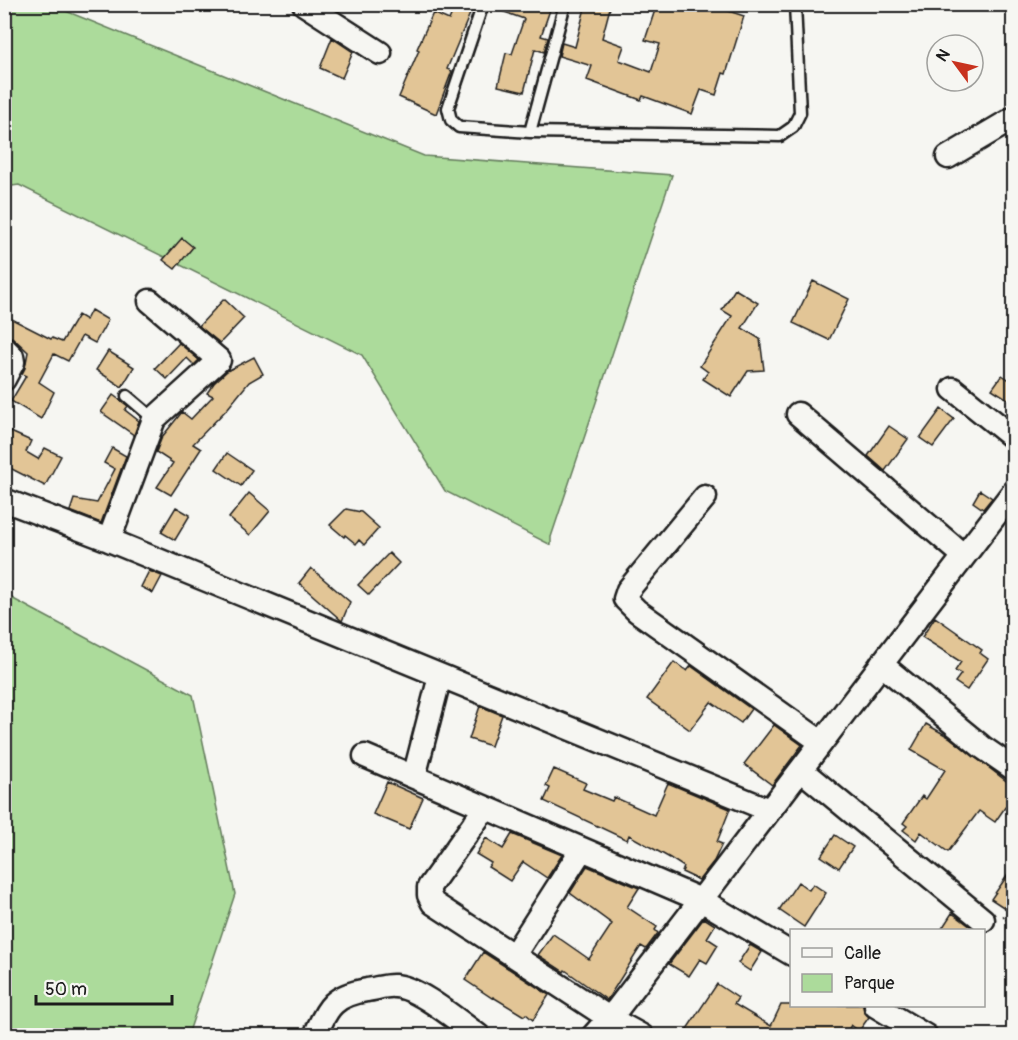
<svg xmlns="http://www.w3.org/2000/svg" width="1018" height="1040" viewBox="0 0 1018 1040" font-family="Pangolin,sans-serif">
<rect width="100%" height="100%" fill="#f6f6f2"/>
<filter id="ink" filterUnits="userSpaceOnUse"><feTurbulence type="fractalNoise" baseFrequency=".0167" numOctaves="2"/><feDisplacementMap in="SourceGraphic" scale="12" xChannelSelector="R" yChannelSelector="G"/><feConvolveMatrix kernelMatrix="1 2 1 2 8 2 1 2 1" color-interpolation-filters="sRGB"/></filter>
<g filter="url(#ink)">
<!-- green -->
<path fill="#acdb9b" stroke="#647c5c" stroke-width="1.5" d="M 4,5 L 51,5 L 424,156 L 672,175 L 551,537 L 551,545 L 445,491 L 362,355 L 19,185 L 5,187 Z
M 4,594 L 193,695 L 235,894 L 188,1035 L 5,1035 Z"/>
<!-- building -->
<path fill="#e2c596" stroke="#1c1c1c" stroke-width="1.5" d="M 456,4 L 474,4 L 447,69 L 452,71 L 436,114 L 399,97 L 419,50 L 417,49 L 433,13 L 449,20 Z
M 490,4 L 552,4 L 541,36 L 548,38 L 544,52 L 535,49 L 524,92 L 498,86 L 506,53 L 512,54 L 524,19 L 490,7 Z
M 586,4 L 611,4 L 602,38 L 624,46 L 619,60 L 651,72 L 660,44 L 645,40 L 657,4 L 707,4 L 744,16 L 726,74 L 723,73 L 716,95 L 701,90 L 692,114 L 643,96 L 641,100 L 587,80 L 592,66 L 559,56 L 562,43 L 575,47 Z
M 332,38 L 353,52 L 342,78 L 320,68 Z
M 182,238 L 193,247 L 175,269 L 163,260 Z
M 813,281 L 849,299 L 829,340 L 793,323 Z
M 735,289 L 758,303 L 742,328 L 760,339 L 764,370 L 748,371 L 731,397 L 703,379 L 708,372 L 700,366 L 732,316 L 722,310 Z
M 224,299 L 244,318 L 220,343 L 199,326 Z
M 91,310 L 108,320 L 95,343 L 82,336 L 68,361 L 54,354 L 39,382 L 54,392 L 41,419 L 11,401 L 26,376 L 22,374 L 25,368 L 28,352 L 13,338 L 4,335 L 4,315 L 51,339 L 52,338 L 62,342 L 78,315 L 86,320 Z
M 179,343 L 199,360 L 194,365 L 187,358 L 167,379 L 155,368 Z
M 108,351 L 134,367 L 122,387 L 96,370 Z
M 254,357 L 263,374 L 249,382 L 228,408 L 193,444 L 201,449 L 171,495 L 157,487 L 173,463 L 156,452 L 162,437 L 182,412 L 191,419 L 213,396 L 207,393 L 214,383 L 227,371 Z
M 1002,375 L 1014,383 L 1014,403 L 992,389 Z
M 113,395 L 128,406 L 125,410 L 139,421 L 134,435 L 101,412 Z
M 941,409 L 954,419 L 933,447 L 920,438 Z
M 889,426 L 908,439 L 885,471 L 868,456 Z
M 4,429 L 31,441 L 26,452 L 38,459 L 45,448 L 61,456 L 45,486 L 4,465 Z
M 112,448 L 126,456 L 101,523 L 70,511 L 74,499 L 97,503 L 115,469 L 104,463 Z
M 227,453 L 252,470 L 241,486 L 216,469 Z
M 980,490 L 992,498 L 983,509 L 973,502 Z
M 249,493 L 270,511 L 250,535 L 229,518 Z
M 176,507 L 190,515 L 175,540 L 161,532 Z
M 346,509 L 361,512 L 379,528 L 364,545 L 359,540 L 356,544 L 345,535 L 344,537 L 330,525 Z
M 389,553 L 399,563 L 369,595 L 358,585 Z
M 311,568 L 350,602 L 342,621 L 299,583 Z
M 149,571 L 162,576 L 153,593 L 141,587 Z
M 935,617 L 982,650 L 980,653 L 988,659 L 967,690 L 955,682 L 961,674 L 955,671 L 961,662 L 922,637 Z
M 674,662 L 687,671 L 691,666 L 751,709 L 741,723 L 711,702 L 690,730 L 647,699 Z
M 480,706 L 502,715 L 491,746 L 469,739 Z
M 926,724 L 949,737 L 1014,787 L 1014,810 L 1006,806 L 995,822 L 979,811 L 948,852 L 921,832 L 916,840 L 903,830 L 907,826 L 903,823 L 922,796 L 926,799 L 945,770 L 911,750 Z
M 774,725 L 802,745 L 772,785 L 744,764 Z
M 554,769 L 586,783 L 583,789 L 612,801 L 614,797 L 654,815 L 668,783 L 730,809 L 717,842 L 722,844 L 714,861 L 699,880 L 682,872 L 684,867 L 670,858 L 629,835 L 627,840 L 544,801 L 550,788 L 546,786 Z
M 387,782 L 423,798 L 409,829 L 373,814 Z
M 512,834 L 562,855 L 547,878 L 523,862 L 510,881 L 488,867 L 491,863 L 476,854 L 486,838 L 503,849 Z
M 835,835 L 853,847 L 839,868 L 821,856 Z
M 587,866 L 639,888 L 627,907 L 657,927 L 655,930 L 658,933 L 646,949 L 641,946 L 607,1000 L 565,970 L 564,972 L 538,955 L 553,934 L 589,959 L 612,924 L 570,893 Z
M 1014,866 L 1014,914 L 991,899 Z
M 798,882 L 809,890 L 813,884 L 826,893 L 804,927 L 779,910 Z
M 952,913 L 959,918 L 975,930 L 941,930 Z
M 704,918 L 715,925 L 707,938 L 718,945 L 707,963 L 700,959 L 689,976 L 669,964 Z
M 750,945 L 762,952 L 750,971 L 738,963 Z
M 483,952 L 549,995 L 533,1020 L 526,1014 L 524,1016 L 493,997 L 492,998 L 465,980 Z
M 717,984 L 738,998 L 734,1004 L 771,1026 L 781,1005 L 863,1005 L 864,1012 L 869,1017 L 859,1031 L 851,1025 L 845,1035 L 683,1035 Z"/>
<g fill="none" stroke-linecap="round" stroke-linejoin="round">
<defs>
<path id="service" d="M 483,4 L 448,108 L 451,120 L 459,127 L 530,132 L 780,136 L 793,127 L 800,113 L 795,4
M 530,132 L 565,4
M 127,396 L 154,419"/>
<path id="minor" d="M 304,4 L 380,53
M 948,157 L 1014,118
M 4,348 L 12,356 L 13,362 L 4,379
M 953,389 L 1014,438
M 798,414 L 964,556
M 705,497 L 628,590 L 625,599 L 637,611 L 821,742
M 4,500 L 109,540 L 769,810
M 109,540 L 154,419 L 219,360 L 150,301
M 881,664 L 982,747 L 1014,769
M 365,756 L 701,900 L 792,954
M 801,770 L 983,920
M 414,777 L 440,676
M 485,808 L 429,887 L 429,895 L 433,903 L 609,1018 L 642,1036
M 514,955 L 582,849
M 876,1006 L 926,1036
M 315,1036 C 327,1006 335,995 367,990 C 376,989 386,985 395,986 C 418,987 459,1022 479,1036
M 593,1036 L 618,1008 L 701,900 L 1014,491"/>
</defs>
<!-- service casing -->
<use href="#service" stroke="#1c1c1c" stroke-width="15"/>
<!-- minor casing -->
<use href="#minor" stroke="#1c1c1c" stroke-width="27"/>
<!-- path -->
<path stroke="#1c1c1c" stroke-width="3" stroke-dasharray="1.5 4.5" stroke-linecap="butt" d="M 1003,917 L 1006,916 L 1014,946"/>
<!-- service -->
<use href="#service" stroke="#f6f6f2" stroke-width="10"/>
<!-- minor -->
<use href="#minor" stroke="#f6f6f2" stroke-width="22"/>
</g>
</g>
<!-- margin -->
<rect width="1018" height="1040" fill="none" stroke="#f6f6f2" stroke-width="24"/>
<rect x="12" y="12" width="994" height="1016" fill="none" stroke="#1c1c1c" stroke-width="2" filter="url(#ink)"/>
<!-- legend -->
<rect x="790" y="929" width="195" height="78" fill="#f6f6f2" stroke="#9f9f9c" stroke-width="1.5"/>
<rect x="802" y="948" width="30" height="9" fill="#f6f6f2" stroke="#9f9f9c" stroke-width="1.5"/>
<text x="844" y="959" font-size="18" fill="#1c1c1c">Calle</text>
<rect x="802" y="974" width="30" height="18" fill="#acdb9b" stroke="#9f9f9c" stroke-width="1.5"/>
<text x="844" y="989" font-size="18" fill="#1c1c1c">Parque</text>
<!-- north arrow -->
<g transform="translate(955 63) rotate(303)"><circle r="28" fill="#f6f6f2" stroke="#9f9f9c" stroke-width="1.5"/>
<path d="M0-4.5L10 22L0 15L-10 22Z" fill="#c8321e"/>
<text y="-9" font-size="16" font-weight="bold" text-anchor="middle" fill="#1c1c1c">N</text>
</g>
<!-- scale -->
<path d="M36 995v9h136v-9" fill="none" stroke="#1c1c1c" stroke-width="3"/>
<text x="45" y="995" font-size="18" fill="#1c1c1c" stroke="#f6f6f2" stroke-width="4.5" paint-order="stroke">50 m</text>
</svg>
